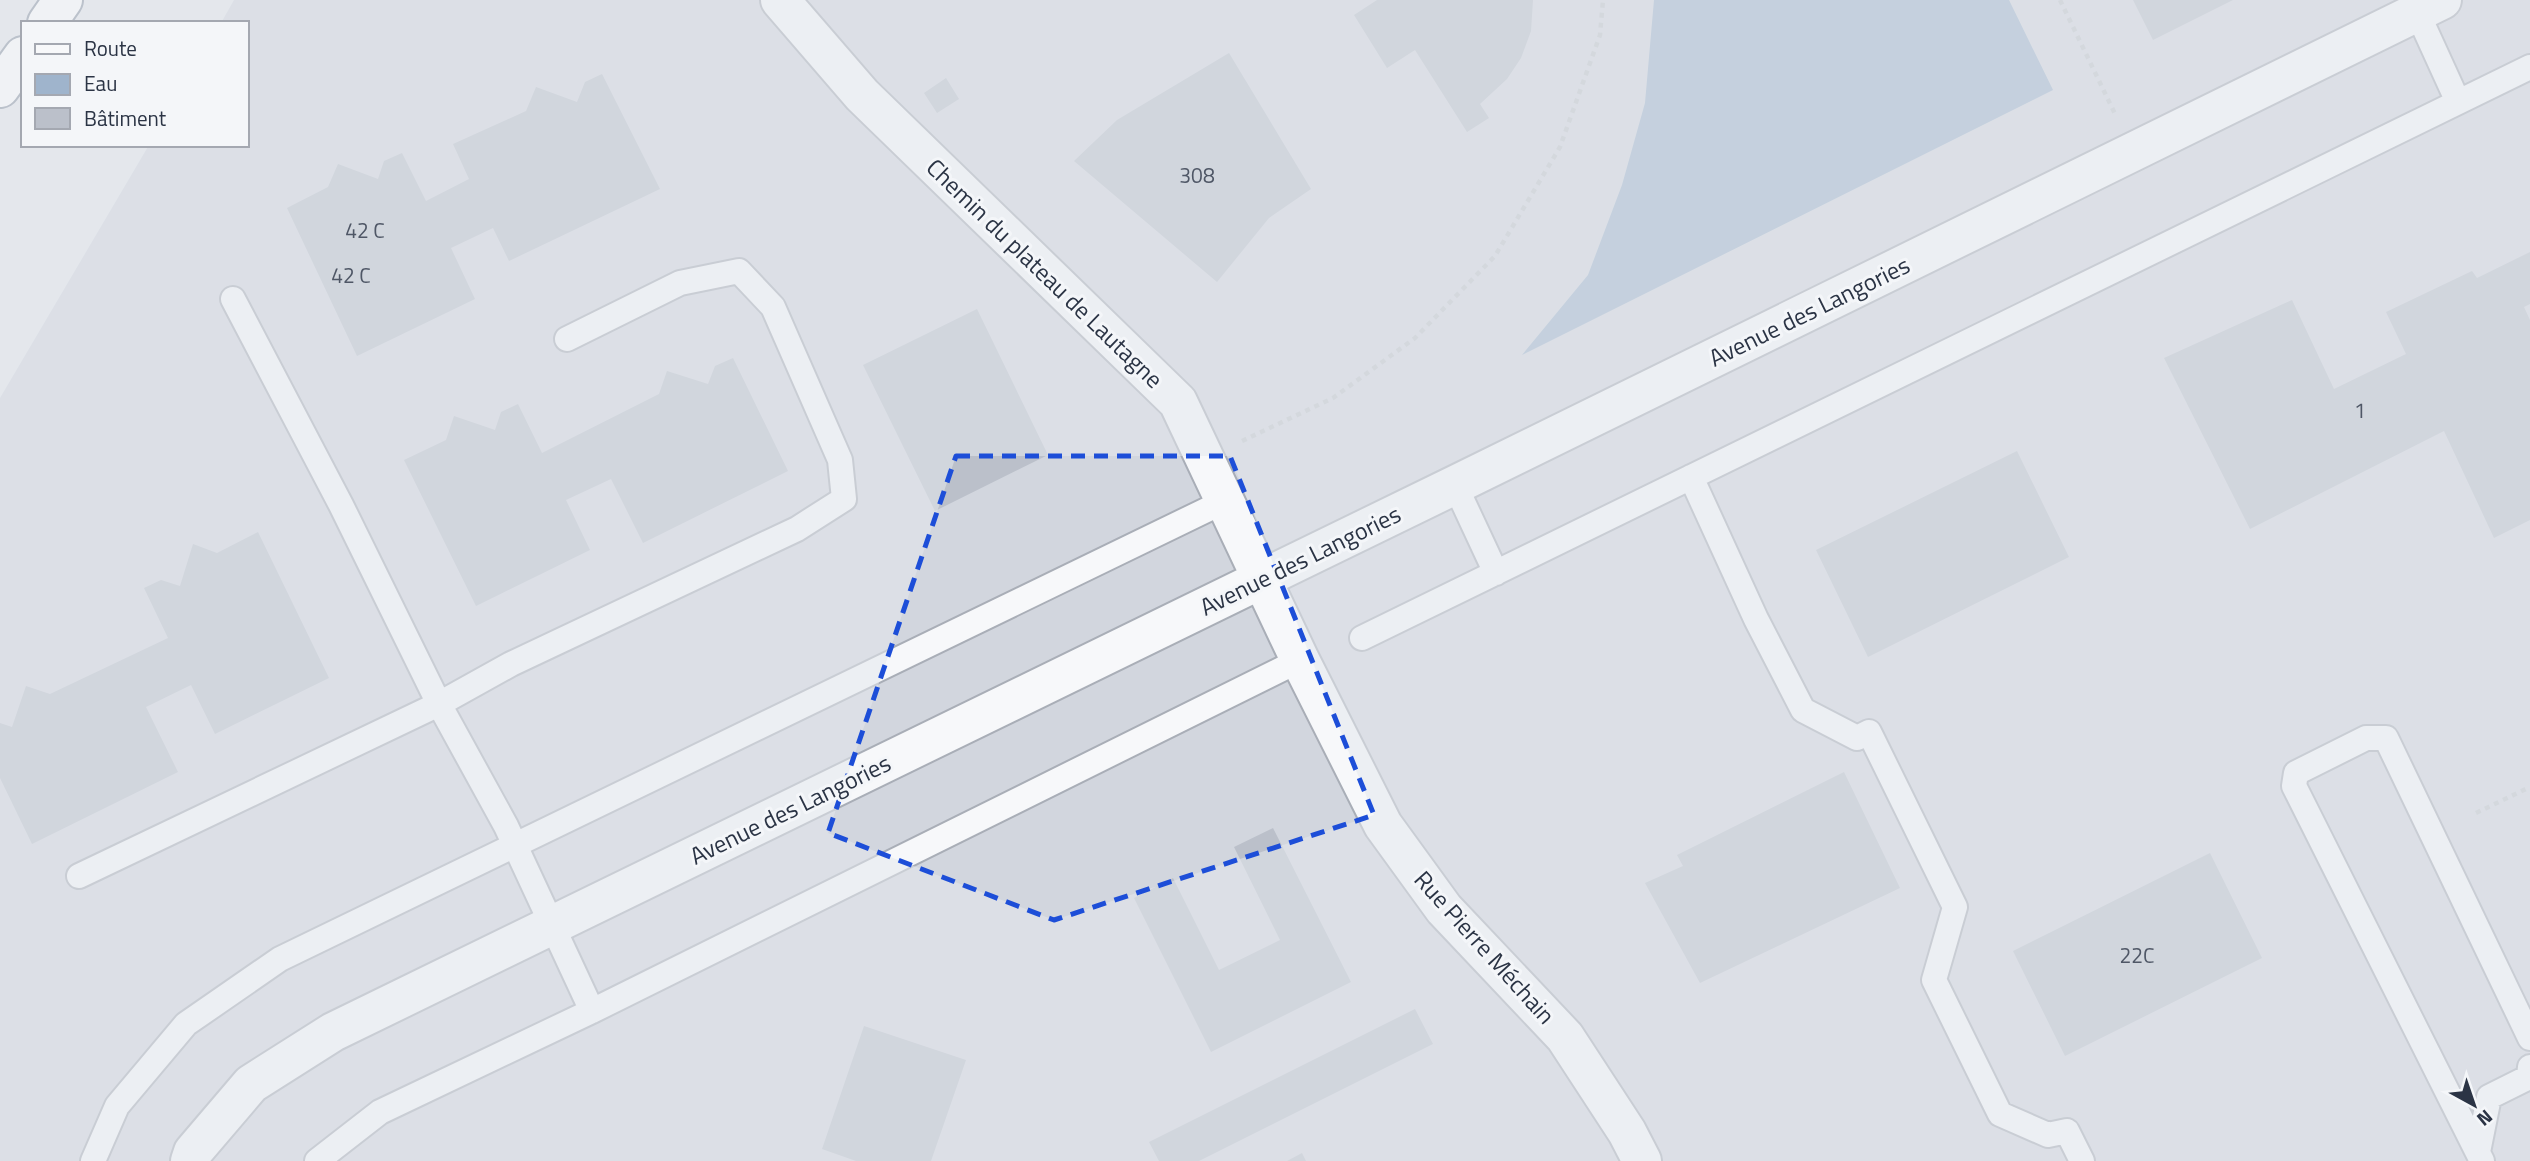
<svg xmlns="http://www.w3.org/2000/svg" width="2530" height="1161" viewBox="0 0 2530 1161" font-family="'Titillium Web',sans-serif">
<rect width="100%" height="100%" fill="#e4e7ec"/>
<!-- built -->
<path fill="#d2d6de" d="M 234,0 L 2530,0 L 2530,1161 L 0,1161 L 0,398 L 149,145 L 247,145 L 247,23 L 221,23 Z"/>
<!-- water -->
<path fill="#9fb4cc" d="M 1654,0 L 2009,0 L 2053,90 L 1522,355 L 1588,275 L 1622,185 L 1645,103 Z"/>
<!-- building -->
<path fill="#bbc0ca" d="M 1377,0 L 1533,0 L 1531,31 L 1521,58 L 1507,79 L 1480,104 L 1489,118 L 1467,132 L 1415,50 L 1387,68 L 1354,15 Z
M 2133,0 L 2233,0 L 2153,40 Z
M 1229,53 L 1311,189 L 1269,218 L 1217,282 L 1074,161 L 1117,120 Z
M 602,74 L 660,189 L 509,261 L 493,228 L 451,248 L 475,299 L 357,356 L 287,208 L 328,187 L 338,164 L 378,179 L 384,161 L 402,153 L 426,201 L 469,179 L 453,144 L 526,111 L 536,87 L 577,102 L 585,82 Z
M 946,78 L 959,99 L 937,113 L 924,93 Z
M 2530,252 L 2530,304 L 2524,307 L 2530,320 L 2530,520 L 2494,538 L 2444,431 L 2250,529 L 2164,358 L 2292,300 L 2334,389 L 2406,354 L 2386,312 L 2472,271 L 2477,278 Z
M 977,309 L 1048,455 L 935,511 L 863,365 Z
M 733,358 L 788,471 L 643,543 L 611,479 L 566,500 L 590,550 L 476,606 L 404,460 L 446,440 L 454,416 L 495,430 L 501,412 L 518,404 L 542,453 L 659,394 L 667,371 L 708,384 L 715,366 Z
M 2017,451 L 2069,557 L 1868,657 L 1816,550 Z
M 258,532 L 329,678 L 215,734 L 191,685 L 146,707 L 178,772 L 32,844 L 0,778 L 0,723 L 12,727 L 26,686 L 50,694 L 168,638 L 144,588 L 161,580 L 180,586 L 193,544 L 217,553 Z
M 1844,772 L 1900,888 L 1700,983 L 1645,883 L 1683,866 L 1677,855 Z
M 1273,828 L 1351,982 L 1211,1052 L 1134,898 L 1173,878 L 1219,970 L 1280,940 L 1234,847 Z
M 2210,853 L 2262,958 L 2065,1056 L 2013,951 Z
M 1415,1009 L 1433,1044 L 1199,1161 L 1159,1161 L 1149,1142 Z
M 864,1026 L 966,1060 L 931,1161 L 856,1161 L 822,1149 Z
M 1302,1153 L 1306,1161 L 1287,1161 Z"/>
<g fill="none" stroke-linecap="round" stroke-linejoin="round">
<defs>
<path id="lane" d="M 2417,12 L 2458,102
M 233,299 L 341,505 L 439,704 L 506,826 L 592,1011
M 1691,477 L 1756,619 L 1803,710 L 1857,738 L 1869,732 L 1955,907 L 1934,980 L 2000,1114 L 2048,1135 L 2067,1131 L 2082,1161
M 1455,485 L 1496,573
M 1362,638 L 2530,67
M 79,876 L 439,704 L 511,664 L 797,529 L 844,499 L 840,460 L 773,307 L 739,271 L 680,283 L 567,339
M 2478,1152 L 2489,1097 L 2529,1077 L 2530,1067
M 93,1161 L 117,1106 L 186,1024 L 280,959 L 1225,501
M 317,1161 L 380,1112 L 592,1011 L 1300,660
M 2482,1161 L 2294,786 L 2296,773 L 2366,738 L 2386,738 L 2530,1038"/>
<path id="street" d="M 780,0 L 862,95 L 1178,402 L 1300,660 L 1383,825 L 1444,909 L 1565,1037 L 1627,1132 L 1642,1161
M 190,1161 L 193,1152 L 251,1084 L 333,1032 L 1455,485 L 2442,0"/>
<path id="highway" d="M 47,23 L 63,0
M 0,88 L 23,56"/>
</defs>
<!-- lane casing -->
<use href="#lane" stroke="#a9aeb7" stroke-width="28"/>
<!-- street casing -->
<use href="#street" stroke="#a9aeb7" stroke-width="42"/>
<!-- highway casing -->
<use href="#highway" stroke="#8b94a3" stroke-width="42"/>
<!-- path -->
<path stroke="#c2c5cb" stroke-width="4.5" stroke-dasharray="5 5" stroke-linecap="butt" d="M 2060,0 L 2115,114
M 1242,441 L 1333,398 L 1415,338 L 1495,256 L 1560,147 L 1600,35 L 1603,0
M 2476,813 L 2530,787"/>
<!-- lane -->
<use href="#lane" stroke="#f7f8fa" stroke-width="24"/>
<!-- street -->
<use href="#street" stroke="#f7f8fa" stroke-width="38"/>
<!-- highway -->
<use href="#highway" stroke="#fff" stroke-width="38"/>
</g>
<!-- marked area -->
<path d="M0 0H2530V1161H0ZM 956,456 L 1230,456 L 1374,815 L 1054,920 L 828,833 Z" fill="#e4e7ec" fill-opacity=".55" fill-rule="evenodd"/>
<path fill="none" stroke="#1d4ed8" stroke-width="5" stroke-dasharray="14 9" stroke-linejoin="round" d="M 956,456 L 1230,456 L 1374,815 L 1054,920 L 828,833 Z"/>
<g text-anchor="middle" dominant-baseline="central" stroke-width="6" stroke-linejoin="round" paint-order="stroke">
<!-- number labels -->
<g font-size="21" fill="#4f5766">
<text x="1197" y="175">308</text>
<text x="365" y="230">42 C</text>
<text x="351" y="275">42 C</text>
<text x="2360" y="410">1</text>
<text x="2137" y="955">22C</text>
</g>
<!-- street labels -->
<g font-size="24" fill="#2b3445" stroke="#f4f6f9">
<text transform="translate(1045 273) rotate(44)">Chemin du plateau de Lautagne</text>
<text transform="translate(1809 311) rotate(-26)">Avenue des Langories</text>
<text transform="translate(1300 560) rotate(-26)">Avenue des Langories</text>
<text transform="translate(790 809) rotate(-26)">Avenue des Langories</text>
<text transform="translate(1485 947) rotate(48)">Rue Pierre Méchain</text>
</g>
</g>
<!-- legend -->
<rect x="21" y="21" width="228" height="126" fill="#f4f6f9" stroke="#a4a8b1" stroke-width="2"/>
<rect x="35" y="44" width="35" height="10" fill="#f7f8fa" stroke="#a4a8b1" stroke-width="2"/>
<text x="84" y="56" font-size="21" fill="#2b3445">Route</text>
<rect x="35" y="74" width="35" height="21" fill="#9fb4cc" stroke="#a4a8b1" stroke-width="2"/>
<text x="84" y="91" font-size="21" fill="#2b3445">Eau</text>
<rect x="35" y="108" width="35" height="21" fill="#bbc0ca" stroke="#a4a8b1" stroke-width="2"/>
<text x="84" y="126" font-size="21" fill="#2b3445">Bâtiment</text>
<!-- north arrow -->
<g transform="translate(2474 1105) rotate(140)" stroke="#f4f6f9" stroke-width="5" paint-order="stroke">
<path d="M0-5L12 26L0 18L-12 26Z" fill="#2b3445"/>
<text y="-10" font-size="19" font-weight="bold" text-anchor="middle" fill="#2b3445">N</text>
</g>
</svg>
